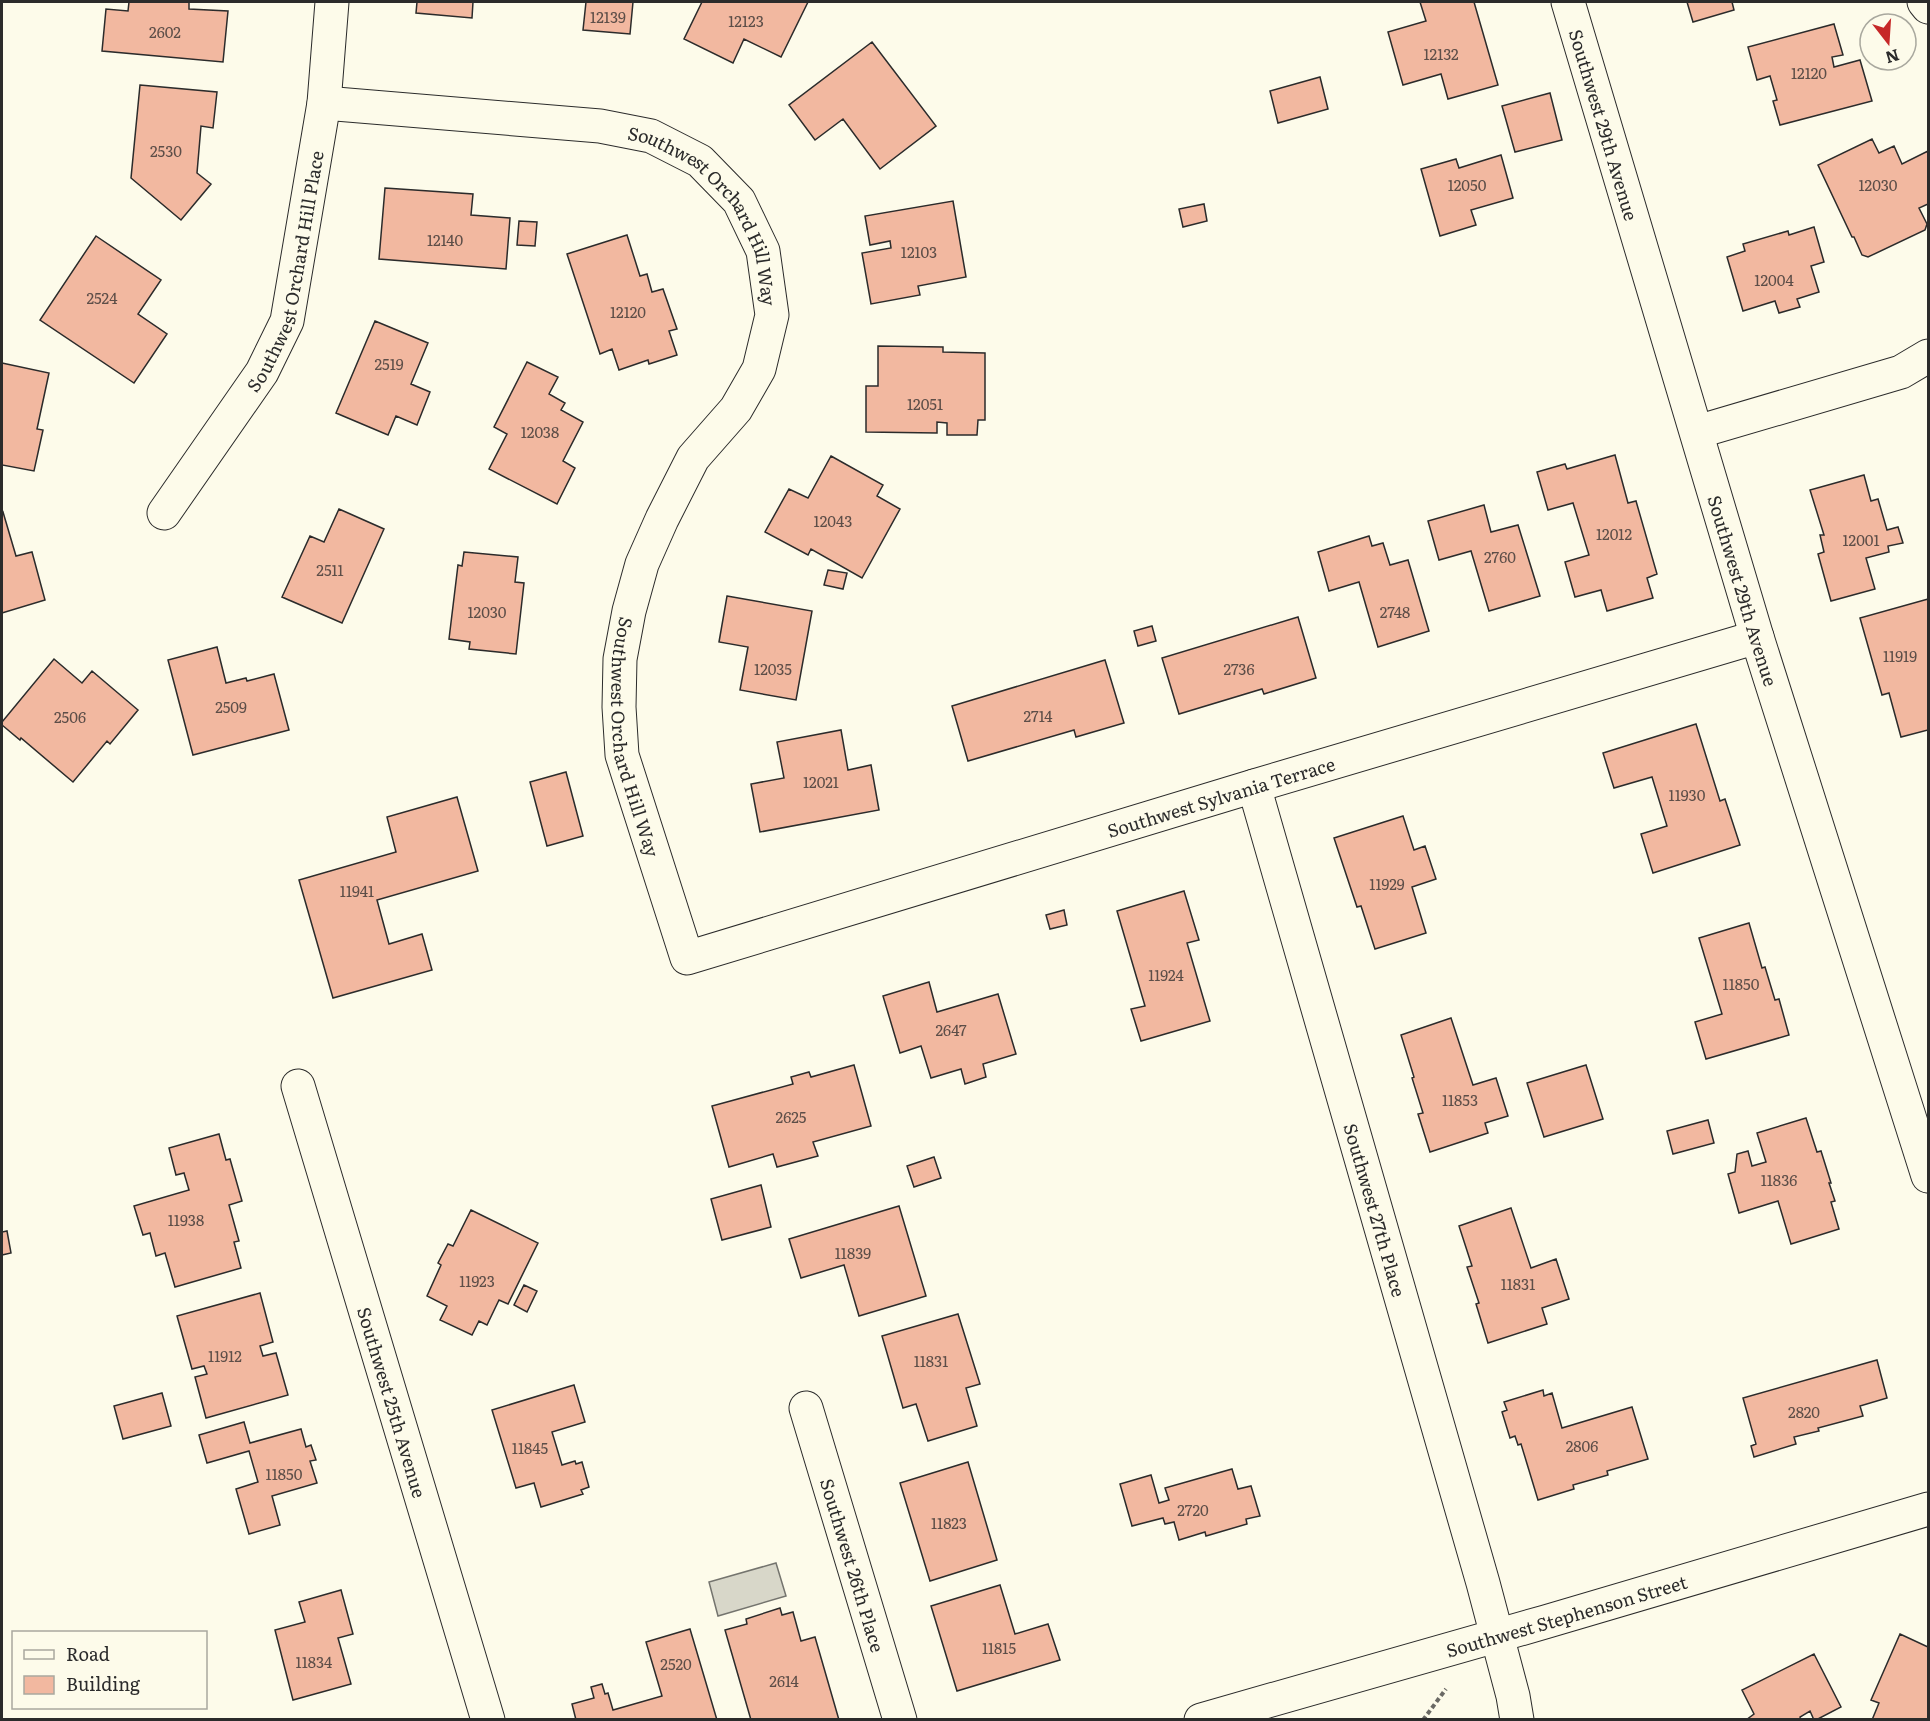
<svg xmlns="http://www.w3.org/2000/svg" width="1930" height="1721" viewBox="0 0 1930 1721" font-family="Literata,serif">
<rect width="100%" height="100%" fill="#fdfbea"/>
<!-- water -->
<path fill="#d8d7c9" stroke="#74746e" stroke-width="1.5" d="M 776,1563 L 786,1596 L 718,1616 L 709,1582 Z"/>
<!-- building -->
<path fill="#f2b8a0" stroke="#2b2b2b" stroke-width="1.5" d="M 129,2 L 189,2 L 189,9 L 228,11 L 223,62 L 102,51 L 106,9 L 128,11 Z
M 417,2 L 473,2 L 472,18 L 416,13 Z
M 586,2 L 633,2 L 630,34 L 583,30 Z
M 702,2 L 808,2 L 781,57 L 744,39 L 733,63 L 684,39 Z
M 1420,2 L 1474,2 L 1498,85 L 1448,99 L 1441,74 L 1403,85 L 1388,32 L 1426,21 Z
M 1687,2 L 1732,2 L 1734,10 L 1693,22 Z
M 1834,24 L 1843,55 L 1832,57 L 1834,67 L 1860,60 L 1872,101 L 1780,125 L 1773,101 L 1777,100 L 1770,76 L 1757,80 L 1748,47 Z
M 872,42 L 936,126 L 880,169 L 843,119 L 815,140 L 789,105 Z
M 1320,77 L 1328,109 L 1278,123 L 1270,91 Z
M 140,85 L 217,92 L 213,128 L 201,126 L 197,173 L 211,184 L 181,220 L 131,178 Z
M 1550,93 L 1562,140 L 1515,152 L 1502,106 Z
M 1872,139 L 1879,153 L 1894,146 L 1902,164 L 1928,151 L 1928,204 L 1919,208 L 1927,224 L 1925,230 L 1868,257 L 1862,255 L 1854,237 L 1852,237 L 1818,165 Z
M 1501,155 L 1513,198 L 1471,210 L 1476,225 L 1440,236 L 1421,169 L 1456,159 L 1459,168 Z
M 385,188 L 473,194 L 471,215 L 510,218 L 506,269 L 379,259 Z
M 953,201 L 966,277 L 918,286 L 920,295 L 871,304 L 862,253 L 891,248 L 890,241 L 870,245 L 865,216 Z
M 1204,204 L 1207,221 L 1183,227 L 1179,209 Z
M 519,221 L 537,222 L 535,246 L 517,245 Z
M 1814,227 L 1824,262 L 1811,266 L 1819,292 L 1797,299 L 1800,307 L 1779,313 L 1775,301 L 1743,311 L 1727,257 L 1745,251 L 1743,244 L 1788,231 L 1789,235 Z
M 627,235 L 640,276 L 647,274 L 652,292 L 663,289 L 677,329 L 669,331 L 677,355 L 649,364 L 648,360 L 619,370 L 612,349 L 600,354 L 567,254 Z
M 96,236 L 161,280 L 138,314 L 167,334 L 134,383 L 40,320 Z
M 375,321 L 428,343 L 411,384 L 430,392 L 417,425 L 396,416 L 388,435 L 336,413 Z
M 878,346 L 943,347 L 943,352 L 985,353 L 985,420 L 978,420 L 977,435 L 947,435 L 947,423 L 937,422 L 937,433 L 866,432 L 866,386 L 878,386 Z
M 527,362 L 558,377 L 549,394 L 565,403 L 561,410 L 583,422 L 563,461 L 575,468 L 557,504 L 489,469 L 507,434 L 494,427 Z
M 2,363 L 49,373 L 37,429 L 43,430 L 34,471 L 2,465 Z
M 1615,455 L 1628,503 L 1636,501 L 1657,574 L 1647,578 L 1653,598 L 1607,611 L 1601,590 L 1575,597 L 1565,562 L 1589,555 L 1573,503 L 1548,510 L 1537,472 L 1565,464 L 1567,469 Z
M 831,456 L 883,485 L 877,496 L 900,509 L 862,578 L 811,549 L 808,555 L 765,532 L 789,489 L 808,498 Z
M 1864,475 L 1871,501 L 1878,499 L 1887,530 L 1898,527 L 1903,543 L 1888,546 L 1889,552 L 1866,558 L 1875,589 L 1831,601 L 1818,554 L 1824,552 L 1820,535 L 1824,535 L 1810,490 Z
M 1484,505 L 1491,532 L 1518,525 L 1540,596 L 1489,611 L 1471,551 L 1439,560 L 1428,521 Z
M 339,509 L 384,529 L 342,623 L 282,597 L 310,536 L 324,542 Z
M 3,512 L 16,556 L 32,552 L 45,600 L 2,613 L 2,513 Z
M 1369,536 L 1372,546 L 1383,543 L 1390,565 L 1408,560 L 1429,631 L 1378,647 L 1359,582 L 1329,591 L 1318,552 Z
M 464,552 L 518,557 L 515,582 L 524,583 L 516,654 L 469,649 L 470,642 L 449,639 L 458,565 L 462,566 Z
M 828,570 L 847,573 L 843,589 L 824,585 Z
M 727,596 L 812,611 L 796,700 L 740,690 L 748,647 L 719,642 Z
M 1928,599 L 1928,730 L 1901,737 L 1889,693 L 1882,695 L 1860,618 Z
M 1298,617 L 1316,678 L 1264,694 L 1262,689 L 1179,714 L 1162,658 Z
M 1152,626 L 1156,641 L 1138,646 L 1134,631 Z
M 217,647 L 226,683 L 246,678 L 247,681 L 274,674 L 289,730 L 193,755 L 168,660 Z
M 54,659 L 82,683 L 92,671 L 138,710 L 110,744 L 107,741 L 73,782 L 21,738 L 20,740 L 2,725 L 2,722 Z
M 1105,660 L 1124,723 L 1076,737 L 1074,730 L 968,761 L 952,706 Z
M 1696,724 L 1720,801 L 1725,799 L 1740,845 L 1653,873 L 1641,834 L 1667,826 L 1652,777 L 1614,788 L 1603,753 Z
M 841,730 L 848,770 L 871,765 L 879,810 L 760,832 L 751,784 L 784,778 L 777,742 Z
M 566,772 L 583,836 L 547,846 L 530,782 Z
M 457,797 L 478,871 L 377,900 L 389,944 L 422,934 L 432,970 L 333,998 L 299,880 L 396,852 L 387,817 Z
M 1403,816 L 1414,850 L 1425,846 L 1436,879 L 1412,887 L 1426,933 L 1375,949 L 1361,906 L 1357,907 L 1334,838 Z
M 1184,891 L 1199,940 L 1187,943 L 1210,1021 L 1141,1041 L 1131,1009 L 1145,1006 L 1117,911 Z
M 1064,910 L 1067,925 L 1050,929 L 1046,915 Z
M 1749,923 L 1762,968 L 1765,967 L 1775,1000 L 1779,999 L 1789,1035 L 1706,1059 L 1695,1022 L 1722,1014 L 1699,938 Z
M 929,982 L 937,1012 L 998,994 L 1016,1054 L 983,1064 L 986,1077 L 965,1084 L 961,1069 L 931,1078 L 921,1046 L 900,1053 L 883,996 Z
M 1451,1018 L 1473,1085 L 1496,1078 L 1508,1116 L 1485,1123 L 1488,1133 L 1430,1152 L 1418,1114 L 1423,1113 L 1412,1078 L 1414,1077 L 1401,1035 Z
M 854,1065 L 871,1126 L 813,1142 L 818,1156 L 777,1167 L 773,1154 L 729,1167 L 712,1106 L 793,1084 L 791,1077 L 809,1072 L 811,1077 Z
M 1586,1065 L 1603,1119 L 1544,1137 L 1527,1083 Z
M 1806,1118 L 1817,1152 L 1821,1151 L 1831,1183 L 1829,1183 L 1835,1201 L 1831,1202 L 1839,1229 L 1791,1244 L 1778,1201 L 1739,1213 L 1728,1174 L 1735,1172 L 1737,1154 L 1748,1151 L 1752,1166 L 1766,1162 L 1757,1133 Z
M 1708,1120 L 1714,1143 L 1673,1154 L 1667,1131 Z
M 219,1134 L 226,1160 L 230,1159 L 242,1201 L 229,1205 L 239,1241 L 234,1242 L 241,1268 L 175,1287 L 165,1253 L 156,1256 L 150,1233 L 143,1235 L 134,1206 L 189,1190 L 184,1173 L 176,1175 L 169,1148 Z
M 934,1157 L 941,1178 L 914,1187 L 907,1166 Z
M 761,1185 L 771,1227 L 722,1240 L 711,1199 Z
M 899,1206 L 926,1296 L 859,1316 L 844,1265 L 801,1278 L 789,1239 Z
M 1511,1208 L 1531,1268 L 1556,1259 L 1569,1299 L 1542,1308 L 1547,1324 L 1488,1343 L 1476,1304 L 1479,1303 L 1467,1267 L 1472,1266 L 1459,1226 Z
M 471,1210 L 538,1243 L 508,1304 L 499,1300 L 487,1325 L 479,1321 L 472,1335 L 440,1320 L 447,1306 L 427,1296 L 441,1265 L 438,1263 L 448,1244 L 453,1246 Z
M 7,1231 L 11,1253 L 2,1255 L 2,1232 Z
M 524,1285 L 537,1291 L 527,1312 L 514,1305 Z
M 260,1293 L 273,1342 L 260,1346 L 263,1356 L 276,1353 L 288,1395 L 206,1418 L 195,1377 L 207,1374 L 204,1366 L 192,1369 L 177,1316 Z
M 958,1314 L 980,1384 L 966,1388 L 977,1426 L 928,1441 L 916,1404 L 903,1408 L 882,1336 Z
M 1877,1360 L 1887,1398 L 1860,1406 L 1863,1416 L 1818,1428 L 1819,1431 L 1794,1437 L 1796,1444 L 1754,1457 L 1751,1446 L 1756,1444 L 1743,1398 Z
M 574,1385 L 585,1422 L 552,1432 L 562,1465 L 575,1461 L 576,1464 L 582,1462 L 589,1487 L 581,1490 L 583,1494 L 541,1507 L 534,1483 L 516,1488 L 492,1410 Z
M 1543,1390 L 1544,1396 L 1552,1393 L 1562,1428 L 1632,1407 L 1648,1459 L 1607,1471 L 1608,1475 L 1573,1485 L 1574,1489 L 1538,1500 L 1521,1444 L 1518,1445 L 1515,1436 L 1510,1438 L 1502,1412 L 1507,1410 L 1504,1402 Z
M 162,1393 L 171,1426 L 123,1439 L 114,1406 Z
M 244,1422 L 250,1443 L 301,1429 L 306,1447 L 311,1445 L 316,1460 L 310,1461 L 317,1483 L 272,1496 L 280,1525 L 249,1534 L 236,1489 L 258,1482 L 249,1451 L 207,1463 L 199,1435 Z
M 968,1462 L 997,1560 L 930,1581 L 900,1483 Z
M 1232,1469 L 1238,1489 L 1251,1486 L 1260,1516 L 1246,1519 L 1247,1524 L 1206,1536 L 1205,1532 L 1179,1540 L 1174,1522 L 1165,1524 L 1163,1518 L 1132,1526 L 1120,1484 L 1151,1475 L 1159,1503 L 1169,1500 L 1165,1488 Z
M 1000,1585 L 1015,1634 L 1048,1624 L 1060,1660 L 957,1691 L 931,1606 Z
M 341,1590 L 353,1634 L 338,1638 L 351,1684 L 293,1700 L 275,1630 L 305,1622 L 299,1602 Z
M 780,1608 L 782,1615 L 793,1612 L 801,1641 L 815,1637 L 839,1720 L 751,1720 L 725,1630 L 747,1624 L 746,1619 Z
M 690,1629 L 717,1720 L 576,1720 L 572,1704 L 594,1698 L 591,1687 L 602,1684 L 605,1694 L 608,1693 L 613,1710 L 662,1696 L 646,1642 Z
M 1900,1634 L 1928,1647 L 1928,1720 L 1872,1720 L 1879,1703 L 1871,1700 Z
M 1814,1654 L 1841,1707 L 1816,1720 L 1814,1720 L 1810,1711 L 1800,1717 L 1801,1720 L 1746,1720 L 1754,1714 L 1742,1690 Z"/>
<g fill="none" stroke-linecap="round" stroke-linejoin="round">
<defs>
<g id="minor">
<path id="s1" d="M 1568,2 L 1757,637 L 1928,1176"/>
<path d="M 1924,2 L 1928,7"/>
<path id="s2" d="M 324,103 L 600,126 L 651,136 L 700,161 L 739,201 L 763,251 L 772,315 L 759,369 L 736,409 L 693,458 L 662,519 L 642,564 L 629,611 L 620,659 L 619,707 L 622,755 L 687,958 L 1254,786 L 1757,637"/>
<path d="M 1697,432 L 1901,372 L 1928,356"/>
<path id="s3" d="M 164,513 L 262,372 L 287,321 L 324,103 L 332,2"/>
<path id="s4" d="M 1254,786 L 1483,1583 L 1513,1696 L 1517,1720"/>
<path id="s5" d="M 298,1086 L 488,1720"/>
<path id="s6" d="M 806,1408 L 900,1720"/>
<path id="s7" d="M 1201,1720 L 1545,1622 L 1928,1509"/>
</g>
</defs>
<!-- minor casing -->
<use href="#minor" stroke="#2b2b2b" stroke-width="35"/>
<!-- path -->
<path stroke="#6a6964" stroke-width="4" stroke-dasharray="4.5 3" stroke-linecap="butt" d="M 1423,1720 L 1446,1689"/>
<!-- minor -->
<use href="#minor" stroke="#fdfbea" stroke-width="33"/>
</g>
<g text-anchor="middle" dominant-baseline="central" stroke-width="4.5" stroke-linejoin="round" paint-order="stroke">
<!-- number labels -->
<g font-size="15" fill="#5d4e48">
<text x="608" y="16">12139</text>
<text x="746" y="20">12123</text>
<text x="165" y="31">2602</text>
<text x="1441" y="53">12132</text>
<text x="1809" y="72">12120</text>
<text x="166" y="150">2530</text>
<text x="1467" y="184">12050</text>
<text x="1878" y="184">12030</text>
<text x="445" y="239">12140</text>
<text x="919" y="251">12103</text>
<text x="1774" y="279">12004</text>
<text x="102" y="297">2524</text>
<text x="628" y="311">12120</text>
<text x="389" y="363">2519</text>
<text x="925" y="403">12051</text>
<text x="540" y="431">12038</text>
<text x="833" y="520">12043</text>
<text x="1614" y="533">12012</text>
<text x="1861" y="539">12001</text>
<text x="1500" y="556">2760</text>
<text x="330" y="569">2511</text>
<text x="487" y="611">12030</text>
<text x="1395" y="611">2748</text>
<text x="1900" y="655">11919</text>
<text x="773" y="668">12035</text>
<text x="1239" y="668">2736</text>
<text x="231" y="706">2509</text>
<text x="1038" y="715">2714</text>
<text x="70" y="716">2506</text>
<text x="821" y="781">12021</text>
<text x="1687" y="794">11930</text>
<text x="1387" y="883">11929</text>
<text x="357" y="890">11941</text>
<text x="1166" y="974">11924</text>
<text x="1741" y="983">11850</text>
<text x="951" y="1029">2647</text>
<text x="1460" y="1099">11853</text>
<text x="791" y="1116">2625</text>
<text x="1779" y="1179">11836</text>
<text x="186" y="1219">11938</text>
<text x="853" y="1252">11839</text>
<text x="477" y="1280">11923</text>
<text x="1518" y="1283">11831</text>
<text x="225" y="1355">11912</text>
<text x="931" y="1360">11831</text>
<text x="1804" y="1411">2820</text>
<text x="1582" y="1445">2806</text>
<text x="530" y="1447">11845</text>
<text x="284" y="1473">11850</text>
<text x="1193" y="1509">2720</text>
<text x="949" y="1522">11823</text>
<text x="999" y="1647">11815</text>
<text x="314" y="1661">11834</text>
<text x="676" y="1663">2520</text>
<text x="784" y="1680">2614</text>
</g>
<!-- street labels -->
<g font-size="18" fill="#2b2b2b" stroke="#fdfbea">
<text stroke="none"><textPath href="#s1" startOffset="128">Southwest 29th Avenue</textPath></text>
<text stroke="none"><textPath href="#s2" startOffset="428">Southwest Orchard Hill Way</textPath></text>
<text stroke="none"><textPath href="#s3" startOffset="276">Southwest Orchard Hill Place</textPath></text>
<text stroke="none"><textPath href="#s1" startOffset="614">Southwest 29th Avenue</textPath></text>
<text stroke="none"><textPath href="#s2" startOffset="1022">Southwest Orchard Hill Way</textPath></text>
<text stroke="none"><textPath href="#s2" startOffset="1809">Southwest Sylvania Terrace</textPath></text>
<text stroke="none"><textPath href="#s4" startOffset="441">Southwest 27th Place</textPath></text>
<text stroke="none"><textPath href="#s5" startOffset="330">Southwest 25th Avenue</textPath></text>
<text stroke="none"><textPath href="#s6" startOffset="164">Southwest 26th Place</textPath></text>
<text stroke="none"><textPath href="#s7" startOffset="380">Southwest Stephenson Street</textPath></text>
</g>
</g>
<!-- border -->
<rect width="1930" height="1721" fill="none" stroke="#2b2b2b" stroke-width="6"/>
<!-- legend -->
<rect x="12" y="1631" width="195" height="78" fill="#fdfbea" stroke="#a9a89e" stroke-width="1.5"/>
<rect x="24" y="1650" width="30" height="9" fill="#fdfbea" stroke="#a9a89e" stroke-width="1.5"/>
<text x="66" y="1661" font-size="18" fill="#2b2b2b">Road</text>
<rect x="24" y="1676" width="30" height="18" fill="#f2b8a0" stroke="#a9a89e" stroke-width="1.5"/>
<text x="66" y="1691" font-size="18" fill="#2b2b2b">Building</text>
<!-- north arrow -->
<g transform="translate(1888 42) rotate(163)"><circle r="28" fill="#fdfbea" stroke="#a9a89e" stroke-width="1.5"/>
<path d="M0-4.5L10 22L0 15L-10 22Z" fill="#c62828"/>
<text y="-9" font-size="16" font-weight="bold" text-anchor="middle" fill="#2b2b2b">N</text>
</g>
</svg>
